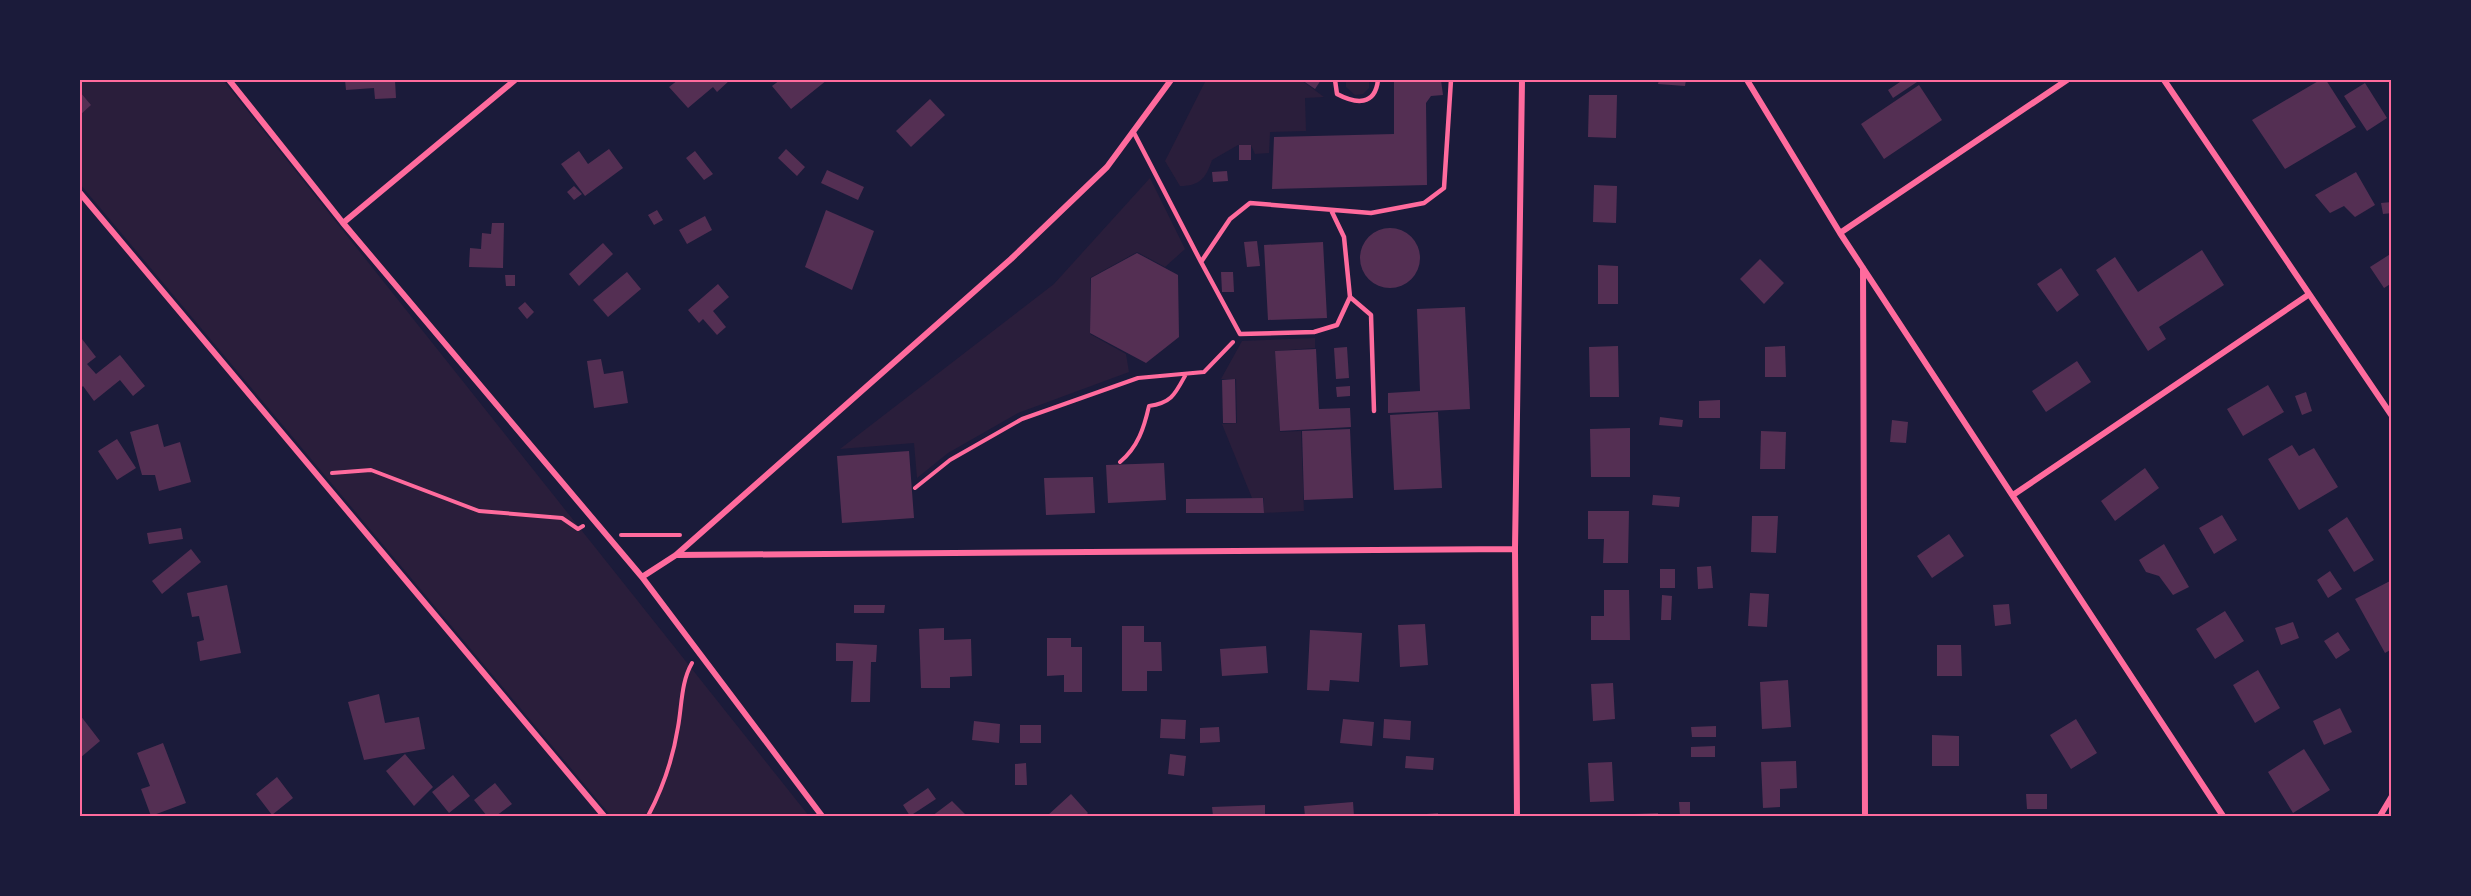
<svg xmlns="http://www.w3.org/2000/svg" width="2471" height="896" viewBox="0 0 2471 896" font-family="'Roboto Condensed',sans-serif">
<rect width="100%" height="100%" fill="#1b1b3a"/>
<!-- green -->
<path fill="#2a1e3b" d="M 80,80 L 223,80 L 809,816 L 611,816 L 80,184 Z
M 1206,80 L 1301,80 L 1324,97 L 1305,98 L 1306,131 L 1270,132 L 1269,153 L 1255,154 L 1251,145 L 1238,145 L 1212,160 C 1206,178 1200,186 1180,186 L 1165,161 Z
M 1346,80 L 1369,80 L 1369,88 L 1363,94 L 1355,95 L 1346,87 Z
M 1150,178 L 1185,249 L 1165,267 L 1137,252 L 1090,278 L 1090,334 L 1126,354 L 1129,372 L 1018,413 L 948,453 L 917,478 L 914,443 L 840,449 L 1054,284 Z
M 1315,338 L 1315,348 L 1275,351 L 1280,432 L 1301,431 L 1304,511 L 1264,513 L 1264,498 L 1252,498 L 1222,424 L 1237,423 L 1236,379 L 1221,379 L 1242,341 Z"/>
<!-- building -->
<path fill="#542f53" d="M 345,80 L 395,80 L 396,98 L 375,99 L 374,88 L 346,90 Z
M 678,80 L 730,80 L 717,92 L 713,87 L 688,108 L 669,87 Z
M 780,80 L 827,80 L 791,109 L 772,86 Z
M 1302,80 L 1321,80 L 1315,89 Z
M 1394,80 L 1441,80 L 1443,95 L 1431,96 L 1426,103 L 1427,185 L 1272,189 L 1274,137 L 1394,134 Z
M 1659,80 L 1686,80 L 1685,86 L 1658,84 Z
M 1903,80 L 1915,80 L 1917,82 L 1893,98 L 1888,90 Z
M 2320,80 L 2326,80 L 2356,127 L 2285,169 L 2252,120 Z
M 2365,83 L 2387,118 L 2367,131 L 2344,96 Z
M 1919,85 L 1942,120 L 1884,159 L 1861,124 Z
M 80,92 L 91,105 L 80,115 Z
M 1589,95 L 1617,95 L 1616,138 L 1588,137 Z
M 930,99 L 945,115 L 911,147 L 896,131 Z
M 1239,145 L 1251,145 L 1251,160 L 1239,160 Z
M 609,149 L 623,168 L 585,196 L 561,164 L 579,151 L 588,164 Z
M 786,149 L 805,167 L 797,176 L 778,158 Z
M 695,151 L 713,174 L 704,180 L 686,158 Z
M 827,170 L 864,187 L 858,200 L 821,183 Z
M 1227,171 L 1228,181 L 1213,182 L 1212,172 Z
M 2356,172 L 2375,205 L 2355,217 L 2344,206 L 2330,213 L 2315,195 Z
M 1594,185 L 1617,186 L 1616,223 L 1593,222 Z
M 574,186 L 582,194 L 574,200 L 567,192 Z
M 2392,202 L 2392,213 L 2383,214 L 2381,203 Z
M 657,210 L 663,220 L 654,225 L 648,215 Z
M 826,210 L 874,231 L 852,290 L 805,267 Z
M 705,216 L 712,230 L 687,244 L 679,230 Z
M 492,223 L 504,223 L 503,268 L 469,267 L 470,248 L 481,249 L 482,233 L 491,234 Z
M1360 258a30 30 0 1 1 60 0a30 30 0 1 1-60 0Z
M 1257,241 L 1260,266 L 1247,267 L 1244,242 Z
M 1323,242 L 1327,318 L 1268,320 L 1264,245 Z
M 603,243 L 613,254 L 579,286 L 569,274 Z
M 2202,250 L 2224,285 L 2159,327 L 2166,339 L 2148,351 L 2096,270 L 2115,257 L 2138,292 Z
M 1137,253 L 1178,275 L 1179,337 L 1146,363 L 1090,333 L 1091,278 Z
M 2392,253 L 2392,283 L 2384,288 L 2370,267 Z
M 1760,259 L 1784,283 L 1764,304 L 1740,279 Z
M 1598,265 L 1618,266 L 1618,304 L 1598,304 Z
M 2061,268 L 2079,295 L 2057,312 L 2037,284 Z
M 627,272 L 641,289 L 608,317 L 593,300 Z
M 1221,272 L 1233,272 L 1234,292 L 1222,292 Z
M 505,275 L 515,275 L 515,286 L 506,286 Z
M 718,284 L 729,297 L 713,311 L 726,327 L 717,335 L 703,319 L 699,323 L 688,310 Z
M 525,302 L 534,312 L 527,319 L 518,308 Z
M 1465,307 L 1470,409 L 1388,413 L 1388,393 L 1420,391 L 1417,309 Z
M 82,339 L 96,357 L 87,364 L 96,374 L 120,355 L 145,386 L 133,396 L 120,380 L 94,401 L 83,386 L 80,389 L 80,341 Z
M 1618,346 L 1619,397 L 1590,397 L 1589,347 Z
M 1785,346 L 1786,377 L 1765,377 L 1765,347 Z
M 1347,347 L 1349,378 L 1336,379 L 1334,348 Z
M 1316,349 L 1319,409 L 1350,408 L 1351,427 L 1280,431 L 1275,351 Z
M 601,359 L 604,374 L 623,371 L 628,403 L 594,408 L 587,361 Z
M 2077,361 L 2091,382 L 2046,412 L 2032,391 Z
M 1235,379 L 1236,423 L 1223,423 L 1222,380 Z
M 2268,385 L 2284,412 L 2243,436 L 2227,409 Z
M 1350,386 L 1350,396 L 1337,397 L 1336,387 Z
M 2306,392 L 2312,411 L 2302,415 L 2295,396 Z
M 1720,400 L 1720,418 L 1699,418 L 1699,401 Z
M 1438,412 L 1442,488 L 1394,490 L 1390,415 Z
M 1660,417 L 1683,420 L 1682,427 L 1659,425 Z
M 1892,420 L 1908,422 L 1906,443 L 1890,442 Z
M 158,424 L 164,447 L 180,442 L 191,482 L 159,491 L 155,475 L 142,475 L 130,432 Z
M 1630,428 L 1630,477 L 1591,477 L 1590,429 Z
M 1350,429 L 1353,498 L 1304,500 L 1302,431 Z
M 1761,431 L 1786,432 L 1785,469 L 1760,469 Z
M 117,439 L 136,468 L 117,480 L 98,451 Z
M 2292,445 L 2299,456 L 2314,448 L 2338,487 L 2299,510 L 2268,459 Z
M 909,451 L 914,518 L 842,523 L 837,456 Z
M 1164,463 L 1166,500 L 1108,503 L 1106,465 Z
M 2145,468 L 2159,488 L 2115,521 L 2101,501 Z
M 1093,477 L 1095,513 L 1046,515 L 1044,478 Z
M 1653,495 L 1680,497 L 1679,507 L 1652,505 Z
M 1263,498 L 1264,513 L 1186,513 L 1186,499 Z
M 1588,511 L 1629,511 L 1628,563 L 1603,563 L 1604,539 L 1588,539 Z
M 2222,515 L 2237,540 L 2214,554 L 2199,528 Z
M 1752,516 L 1778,516 L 1776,553 L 1751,552 Z
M 2347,517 L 2374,560 L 2354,572 L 2328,530 Z
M 181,528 L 183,539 L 149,544 L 147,533 Z
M 1949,534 L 1964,556 L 1932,578 L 1917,556 Z
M 2164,544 L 2189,587 L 2173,595 L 2159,576 L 2146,572 L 2139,560 Z
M 191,549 L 201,562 L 162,594 L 152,581 Z
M 1711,566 L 1713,588 L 1698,589 L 1697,567 Z
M 1660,569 L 1675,569 L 1675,588 L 1660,588 Z
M 2330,571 L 2342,589 L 2328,598 L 2317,580 Z
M 2392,580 L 2392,649 L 2385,653 L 2355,599 Z
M 227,585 L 241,653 L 200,661 L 197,642 L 204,640 L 199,616 L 192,617 L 187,593 Z
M 1604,590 L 1629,590 L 1630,640 L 1591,640 L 1591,616 L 1604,616 Z
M 1750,593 L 1769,594 L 1767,627 L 1748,626 Z
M 1662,595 L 1672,596 L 1671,620 L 1661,620 Z
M 2009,604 L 2011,624 L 1995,626 L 1993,605 Z
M 854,605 L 885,605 L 884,613 L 854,613 Z
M 2225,611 L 2244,641 L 2215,659 L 2196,629 Z
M 2293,622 L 2299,638 L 2281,645 L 2275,628 Z
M 1425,624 L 1428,665 L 1400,667 L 1398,625 Z
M 1122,626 L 1144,626 L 1144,642 L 1161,642 L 1162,671 L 1147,671 L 1147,691 L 1122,691 Z
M 944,628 L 944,640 L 971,639 L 972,676 L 950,677 L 950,688 L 921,688 L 919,629 Z
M 1310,630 L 1362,633 L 1359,682 L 1330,680 L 1329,691 L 1307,690 Z
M 2338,632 L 2350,650 L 2336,659 L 2324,641 Z
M 1047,638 L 1071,638 L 1071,647 L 1082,647 L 1082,692 L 1064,692 L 1064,675 L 1047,676 Z
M 836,643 L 877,645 L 876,662 L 871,662 L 870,702 L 851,702 L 853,661 L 836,661 Z
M 1937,645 L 1961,645 L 1962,676 L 1937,676 Z
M 1266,646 L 1268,673 L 1222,676 L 1220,649 Z
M 2258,670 L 2280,708 L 2255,723 L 2233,685 Z
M 1788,680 L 1791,727 L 1762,729 L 1760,682 Z
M 1613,683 L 1615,719 L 1593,721 L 1591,684 Z
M 379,694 L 385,723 L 419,717 L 425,749 L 364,760 L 348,702 Z
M 2340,708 L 2352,732 L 2324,745 L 2313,721 Z
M 80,715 L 100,741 L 80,758 Z
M 1161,719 L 1186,720 L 1185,739 L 1160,738 Z
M 1343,719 L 1374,722 L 1372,746 L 1340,743 Z
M 1384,719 L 1411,721 L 1410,740 L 1383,738 Z
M 2076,719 L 2097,753 L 2071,769 L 2050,735 Z
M 974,721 L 1000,724 L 999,743 L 972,740 Z
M 1020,725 L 1041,725 L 1041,743 L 1020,743 Z
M 1716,726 L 1716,737 L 1692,737 L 1691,727 Z
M 1219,727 L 1220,742 L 1200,743 L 1200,728 Z
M 1932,735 L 1959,736 L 1959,766 L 1932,766 Z
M 163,743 L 186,803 L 151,816 L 141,789 L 150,786 L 137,753 Z
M 1715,746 L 1715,757 L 1691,757 L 1691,747 Z
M 2304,749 L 2330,790 L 2293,813 L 2268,772 Z
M 405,754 L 433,787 L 414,806 L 386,771 Z
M 1170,754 L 1186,756 L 1184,776 L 1168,774 Z
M 1406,756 L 1434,758 L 1433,770 L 1405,768 Z
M 1796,761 L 1797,788 L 1780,789 L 1780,807 L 1763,808 L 1761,762 Z
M 1612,762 L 1614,801 L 1590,802 L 1588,763 Z
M 1026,763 L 1027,785 L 1015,785 L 1015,764 Z
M 453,775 L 470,796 L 449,813 L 432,792 Z
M 277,777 L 293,798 L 272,815 L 256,794 Z
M 495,783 L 512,804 L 496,816 L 487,816 L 474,800 Z
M 928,788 L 936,799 L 910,816 L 903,805 Z
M 1071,794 L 1088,813 L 1085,816 L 1047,816 Z
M 2026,794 L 2047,794 L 2047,809 L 2027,809 Z
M 952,801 L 967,816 L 932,816 Z
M 1353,802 L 1354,816 L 1305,816 L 1304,806 Z
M 1679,802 L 1690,802 L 1690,816 L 1680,816 Z
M 1265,805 L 1265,816 L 1213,816 L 1212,807 Z
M 1438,813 L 1438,816 L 1415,816 L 1415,815 Z
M 1658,813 L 1658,816 L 1634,816 L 1634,814 Z"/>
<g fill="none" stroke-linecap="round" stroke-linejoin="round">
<!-- path -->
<path stroke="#ff6b9d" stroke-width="4" d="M 1120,462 C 1138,447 1144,428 1149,406 C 1172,403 1175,394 1186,374
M 332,473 L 371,470 L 479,511 L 562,518 L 578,529 L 583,526
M 915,488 L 950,460 L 1022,419 L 1138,378 L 1204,372 L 1233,342
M 621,535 L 680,535
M 648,816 C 663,788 673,758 678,727 C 682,705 681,682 692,663"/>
<!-- service -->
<path stroke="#ff6b9d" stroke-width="4.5" d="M 1335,80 L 1337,94 C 1356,104 1375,106 1378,80
M 1133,131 L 1201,262 L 1230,219 L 1250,203 L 1371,213 L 1424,203 L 1444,188 L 1451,80
M 1332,212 L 1344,237 L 1350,297 L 1371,315 L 1374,411
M 1201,262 L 1240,334 L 1314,332 L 1337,325 L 1350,297"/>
<!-- minor -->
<path stroke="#ff6b9d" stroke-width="6" d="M 229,80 L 343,223 L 642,577 L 822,816
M 1747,80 L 1840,233 L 2223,816
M 2164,80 L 2392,416
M 80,193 L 604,816
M 343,223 L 515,80
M 1840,233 L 2067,80
M 1863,268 L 1865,816
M 2013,495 L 2308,295
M 676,555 L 1515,549
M 642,577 L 676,555 L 1011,259 L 1107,167 L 1171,80
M 1517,816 L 1515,549 L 1522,80
M 2380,816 L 2392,796"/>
</g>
<!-- border -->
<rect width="2471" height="896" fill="none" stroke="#1b1b3a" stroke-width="162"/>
<rect x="81" y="81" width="2309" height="734" fill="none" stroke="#ff6b9d" stroke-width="2"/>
</svg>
